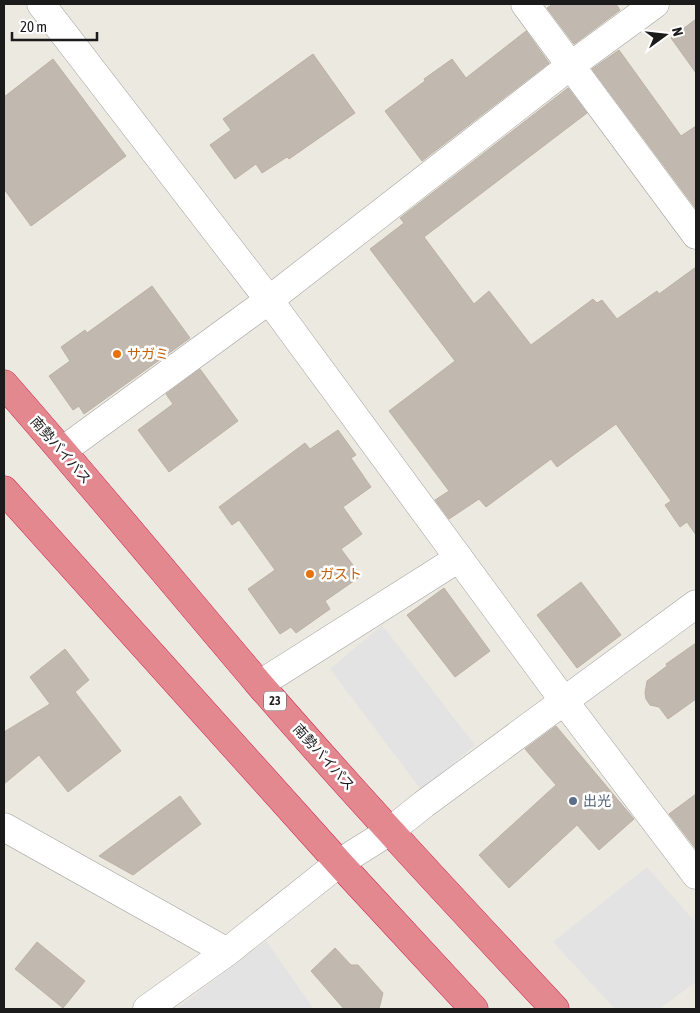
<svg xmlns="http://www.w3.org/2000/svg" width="700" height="1013" viewBox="0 0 700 1013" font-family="'Asap Condensed','Noto Sans JP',sans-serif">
<rect width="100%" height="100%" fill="#ece9e0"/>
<!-- parking -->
<path fill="#e3e3e3" d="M 382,625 L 475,745 L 422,791 L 330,669 Z
M 647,867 L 696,923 L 696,982 L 659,1009 L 615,1009 L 553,942 Z
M 266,941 L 314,1009 L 176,1009 Z"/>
<!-- building -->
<path fill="#c1b8b0" stroke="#bdb1a3" d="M 553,4 L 616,4 L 620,10 L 574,44 L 547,8 Z
M 696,19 L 696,73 L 671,38 Z
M 526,31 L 549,63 L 422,161 L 385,111 L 425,81 L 424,79 L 452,59 L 466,78 Z
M 619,50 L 681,136 L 696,126 L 696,209 L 592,69 Z
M 313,54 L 355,113 L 289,159 L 287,157 L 262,173 L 256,164 L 235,179 L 210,145 L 231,130 L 223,119 Z
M 53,59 L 126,156 L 31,226 L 4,189 L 4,97 Z
M 568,88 L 587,113 L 424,237 L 474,304 L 489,291 L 531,345 L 593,299 L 597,303 L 602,300 L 617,319 L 657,291 L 659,294 L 696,267 L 696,535 L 687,522 L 680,527 L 665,505 L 671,501 L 616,424 L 557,467 L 551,459 L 486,507 L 479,499 L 449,519 L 435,500 L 449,491 L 389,411 L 455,361 L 370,249 L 404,223 L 400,218 Z
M 152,286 L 190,338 L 84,414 L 79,406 L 73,410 L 49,376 L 70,361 L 61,347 L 85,330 L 87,333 Z
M 200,369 L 238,421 L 169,472 L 138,430 L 173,404 L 166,394 Z
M 338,430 L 356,455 L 351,458 L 371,487 L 343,507 L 362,534 L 341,549 L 361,576 L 325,601 L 330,609 L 296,633 L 291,627 L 280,634 L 248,589 L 275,570 L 239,520 L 232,525 L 219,507 L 305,443 L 310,449 Z
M 581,582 L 621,635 L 577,668 L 537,615 Z
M 444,588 L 490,651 L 455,677 L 407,615 Z
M 696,643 L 696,699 L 668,719 L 659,707 L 650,705 L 646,699 L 645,693 L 647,681 L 667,666 L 666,664 Z
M 65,649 L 89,680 L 75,692 L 121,751 L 68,792 L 39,755 L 4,784 L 4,732 L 50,704 L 30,677 Z
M 556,726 L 634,819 L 599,850 L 577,825 L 509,888 L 479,855 L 556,785 L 525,749 Z
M 696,794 L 696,849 L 669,814 Z
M 180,796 L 201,824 L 133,875 L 99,856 Z
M 37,942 L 85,981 L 63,1008 L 15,969 Z
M 335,948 L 351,965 L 358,965 L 383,993 L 379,1009 L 344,1009 L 311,971 Z"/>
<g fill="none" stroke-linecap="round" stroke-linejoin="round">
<defs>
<path id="minor" d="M 41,4 L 269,300 L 564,701 L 696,875
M 525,4 L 696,235
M 62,451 L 269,300 L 570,66 L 655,4
M 260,684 L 459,558
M 4,827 L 227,952
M 147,1009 L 227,952 L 339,863 L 390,831 L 424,804 L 696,604"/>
<path id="highway" d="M 4,384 C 91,483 174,584 259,684 C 355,795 455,902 555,1009
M 4,490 L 339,863 L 474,1009"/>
</defs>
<!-- minor casing -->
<use href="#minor" stroke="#a2a2a2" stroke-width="29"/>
<!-- highway casing -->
<use href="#highway" stroke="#d12650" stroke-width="29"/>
<!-- minor -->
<use href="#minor" stroke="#fff" stroke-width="28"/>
<!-- highway -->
<use href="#highway" stroke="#e48890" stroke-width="28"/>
</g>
<!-- markers -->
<g fill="#e8710a" stroke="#fff" stroke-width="2">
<circle cx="117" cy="354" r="5"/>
<circle cx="310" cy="574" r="5"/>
</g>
<circle fill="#5c6f8a" stroke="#fff" stroke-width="2" cx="573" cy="801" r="5"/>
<g text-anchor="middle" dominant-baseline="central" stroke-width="5" stroke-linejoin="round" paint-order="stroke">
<!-- shield labels -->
<rect fill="#fff" stroke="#5f5f5f" stroke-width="1" x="264" y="691.5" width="22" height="19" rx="4"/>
<g font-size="12" font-weight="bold" fill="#1b1b1b">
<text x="275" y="701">23</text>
</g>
<!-- food labels -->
<g font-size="14" fill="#c56008" stroke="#fff" text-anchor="start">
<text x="127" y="354">サガミ</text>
<text x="320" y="574">ガスト</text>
</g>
<!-- street labels -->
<g font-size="14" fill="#1b1b1b" stroke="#fff">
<text transform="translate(61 450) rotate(49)">南勢バイパス</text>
<text transform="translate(324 757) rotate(48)">南勢バイパス</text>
</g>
<!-- service labels -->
<g font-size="14" fill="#4e5e75" stroke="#fff" text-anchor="start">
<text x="583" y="801">出光</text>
</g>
</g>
<!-- border -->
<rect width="700" height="1013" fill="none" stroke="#1b1b1b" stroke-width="10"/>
<!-- north arrow -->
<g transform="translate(665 35) rotate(75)" stroke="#ffffff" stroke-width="4" paint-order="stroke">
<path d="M0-4L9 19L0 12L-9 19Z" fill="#1b1b1b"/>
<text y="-8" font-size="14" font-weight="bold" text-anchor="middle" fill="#1b1b1b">N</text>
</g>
<!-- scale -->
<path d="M12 32v8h85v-8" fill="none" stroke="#1b1b1b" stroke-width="2.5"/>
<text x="20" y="32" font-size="15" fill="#1b1b1b" stroke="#ffffff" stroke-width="4" paint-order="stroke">20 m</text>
</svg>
